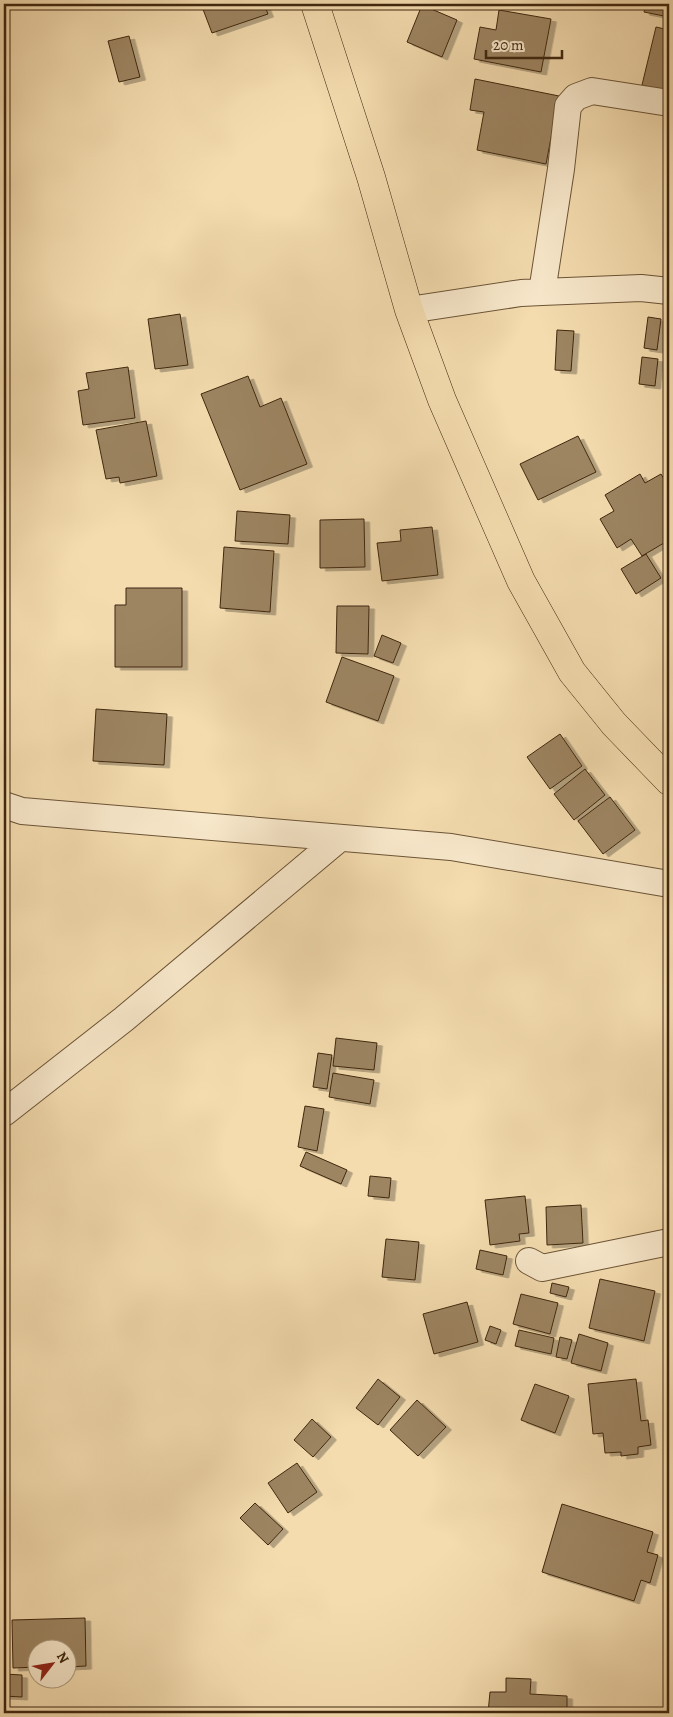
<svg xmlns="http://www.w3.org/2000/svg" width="673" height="1717" viewBox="0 0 673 1717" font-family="Alegreya,serif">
<defs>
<filter id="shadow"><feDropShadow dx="5.5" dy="3" stdDeviation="0" flood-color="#0004"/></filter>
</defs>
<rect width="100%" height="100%" fill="#f4dcaf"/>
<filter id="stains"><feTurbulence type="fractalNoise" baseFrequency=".004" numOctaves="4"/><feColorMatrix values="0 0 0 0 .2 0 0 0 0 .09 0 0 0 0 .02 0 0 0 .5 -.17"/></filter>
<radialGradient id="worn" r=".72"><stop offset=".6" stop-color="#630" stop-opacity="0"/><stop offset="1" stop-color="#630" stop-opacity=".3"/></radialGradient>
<!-- building -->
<path fill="#9d8562" stroke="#3f270e" filter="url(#shadow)" d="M 201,4 L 264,4 L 268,14 L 212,33 Z
M 646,4 L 669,4 L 669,17 L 644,12 Z
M 422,5 L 457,20 L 442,57 L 407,42 Z
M 499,10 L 551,19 L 541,72 L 474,59 L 480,27 L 496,30 Z
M 656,27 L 669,30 L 669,92 L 642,85 Z
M 129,36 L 140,77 L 119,82 L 108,41 Z
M 475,79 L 559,96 L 546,164 L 477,150 L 484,112 L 470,110 Z
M 180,314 L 188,365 L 155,369 L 148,319 Z
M 648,317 L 661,319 L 657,350 L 644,348 Z
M 557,330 L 574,331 L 571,371 L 555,370 Z
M 642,357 L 658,359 L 655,386 L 639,384 Z
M 128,367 L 135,418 L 83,425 L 78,391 L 89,389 L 86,373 Z
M 248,376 L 260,407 L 281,398 L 307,464 L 240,490 L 201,394 Z
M 146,421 L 157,476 L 120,483 L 119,477 L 106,479 L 96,430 Z
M 578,436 L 596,472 L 538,500 L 520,464 Z
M 640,474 L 645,483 L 661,474 L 669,488 L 669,540 L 642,556 L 631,539 L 617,548 L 600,519 L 614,511 L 605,495 Z
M 237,511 L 290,515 L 288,544 L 235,541 Z
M 364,519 L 365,567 L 320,568 L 320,520 Z
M 432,527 L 438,575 L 382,581 L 377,543 L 401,541 L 400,530 Z
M 224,547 L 274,551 L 270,612 L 220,608 Z
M 646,554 L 661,578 L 636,594 L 621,569 Z
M 126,588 L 182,588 L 182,667 L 115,667 L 115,605 L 126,605 Z
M 337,606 L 369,606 L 368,654 L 336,653 Z
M 382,635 L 401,643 L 393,663 L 374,656 Z
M 342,657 L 394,676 L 378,721 L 326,702 Z
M 96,709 L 167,714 L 164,765 L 93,761 Z
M 560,734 L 582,766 L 550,789 L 527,757 Z
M 585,769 L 605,795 L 574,820 L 554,794 Z
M 610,797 L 635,830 L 603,854 L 578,821 Z
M 336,1038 L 377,1043 L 374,1070 L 333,1066 Z
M 318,1053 L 332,1055 L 327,1089 L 313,1087 Z
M 333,1073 L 374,1080 L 370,1104 L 329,1097 Z
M 305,1106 L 324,1109 L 317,1151 L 298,1147 Z
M 306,1152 L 347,1170 L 341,1184 L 300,1166 Z
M 370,1176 L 391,1178 L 389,1198 L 368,1196 Z
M 525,1196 L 529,1233 L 519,1234 L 520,1241 L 490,1245 L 485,1200 Z
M 581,1205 L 583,1243 L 547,1245 L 546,1207 Z
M 386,1239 L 419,1242 L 415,1280 L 382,1277 Z
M 480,1250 L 507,1256 L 503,1275 L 476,1269 Z
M 600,1279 L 655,1291 L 644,1341 L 589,1328 Z
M 552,1283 L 569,1287 L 566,1297 L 550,1293 Z
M 521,1294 L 558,1303 L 550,1334 L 513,1324 Z
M 467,1302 L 478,1342 L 434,1354 L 423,1314 Z
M 490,1326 L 501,1330 L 496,1344 L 485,1340 Z
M 519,1330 L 554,1338 L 551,1354 L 515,1346 Z
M 579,1334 L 608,1343 L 601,1371 L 571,1363 Z
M 560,1337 L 572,1340 L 567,1359 L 556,1357 Z
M 378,1379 L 400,1397 L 378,1425 L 356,1408 Z
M 636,1379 L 641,1421 L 648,1420 L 651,1445 L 638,1447 L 638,1454 L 621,1456 L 621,1452 L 605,1453 L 603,1433 L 593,1434 L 588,1384 Z
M 535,1384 L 569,1396 L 555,1433 L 521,1420 Z
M 417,1400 L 446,1427 L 418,1456 L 390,1430 Z
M 312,1419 L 331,1437 L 313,1457 L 294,1440 Z
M 297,1463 L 317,1492 L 288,1513 L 268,1483 Z
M 255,1503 L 283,1529 L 268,1545 L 240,1518 Z
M 562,1504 L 653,1532 L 647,1552 L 658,1555 L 650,1583 L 641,1580 L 634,1601 L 542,1572 Z
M 85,1618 L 86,1666 L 68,1667 L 68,1650 L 38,1650 L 38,1667 L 13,1668 L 12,1620 Z
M 4,1674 L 22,1675 L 22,1697 L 4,1696 Z
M 506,1678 L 531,1679 L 530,1694 L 567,1696 L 567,1713 L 488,1713 L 490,1692 L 506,1692 Z"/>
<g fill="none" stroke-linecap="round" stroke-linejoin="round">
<defs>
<path id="minor" d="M 542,292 L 641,288 L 669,291
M 409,310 L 521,293 L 542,292 L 561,169 L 568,106 L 576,97 L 592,91 L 669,103
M 4,805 L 22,811 L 451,847 L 669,884
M 4,1113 L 124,1019 L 340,838
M 529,1261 L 542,1268 L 669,1242"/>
<path id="primary" d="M 315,4 L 371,177 L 409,310 L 442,400 L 521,581 L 572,672 L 614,724 L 669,781"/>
</defs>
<!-- minor casing -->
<use href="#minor" stroke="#6c5436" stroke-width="28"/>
<!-- primary casing -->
<use href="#primary" stroke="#3f270e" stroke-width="29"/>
<!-- minor -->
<use href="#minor" stroke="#f8e8cb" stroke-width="26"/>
<!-- primary -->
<use href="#primary" stroke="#f4dcaf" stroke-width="28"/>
</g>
<!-- margin -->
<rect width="673" height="1717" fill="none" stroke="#f4dcaf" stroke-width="20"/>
<rect x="5" y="5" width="663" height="1707" fill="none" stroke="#3f270e" stroke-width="2.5"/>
<rect x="10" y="10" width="653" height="1697" fill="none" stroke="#3f270e"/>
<!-- north arrow -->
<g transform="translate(52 1664) rotate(59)"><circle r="24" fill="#f8e8cb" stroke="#ae9b7f"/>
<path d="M0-4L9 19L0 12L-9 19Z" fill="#8f2418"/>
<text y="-8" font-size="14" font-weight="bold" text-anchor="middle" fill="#3f270e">N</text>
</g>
<!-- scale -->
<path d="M486 50v8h76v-8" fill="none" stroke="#3f270e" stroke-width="2.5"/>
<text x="493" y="50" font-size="15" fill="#3f270e" stroke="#f8e8cb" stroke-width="4" paint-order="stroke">20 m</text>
<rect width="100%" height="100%" filter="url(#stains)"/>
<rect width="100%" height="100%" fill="url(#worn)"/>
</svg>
